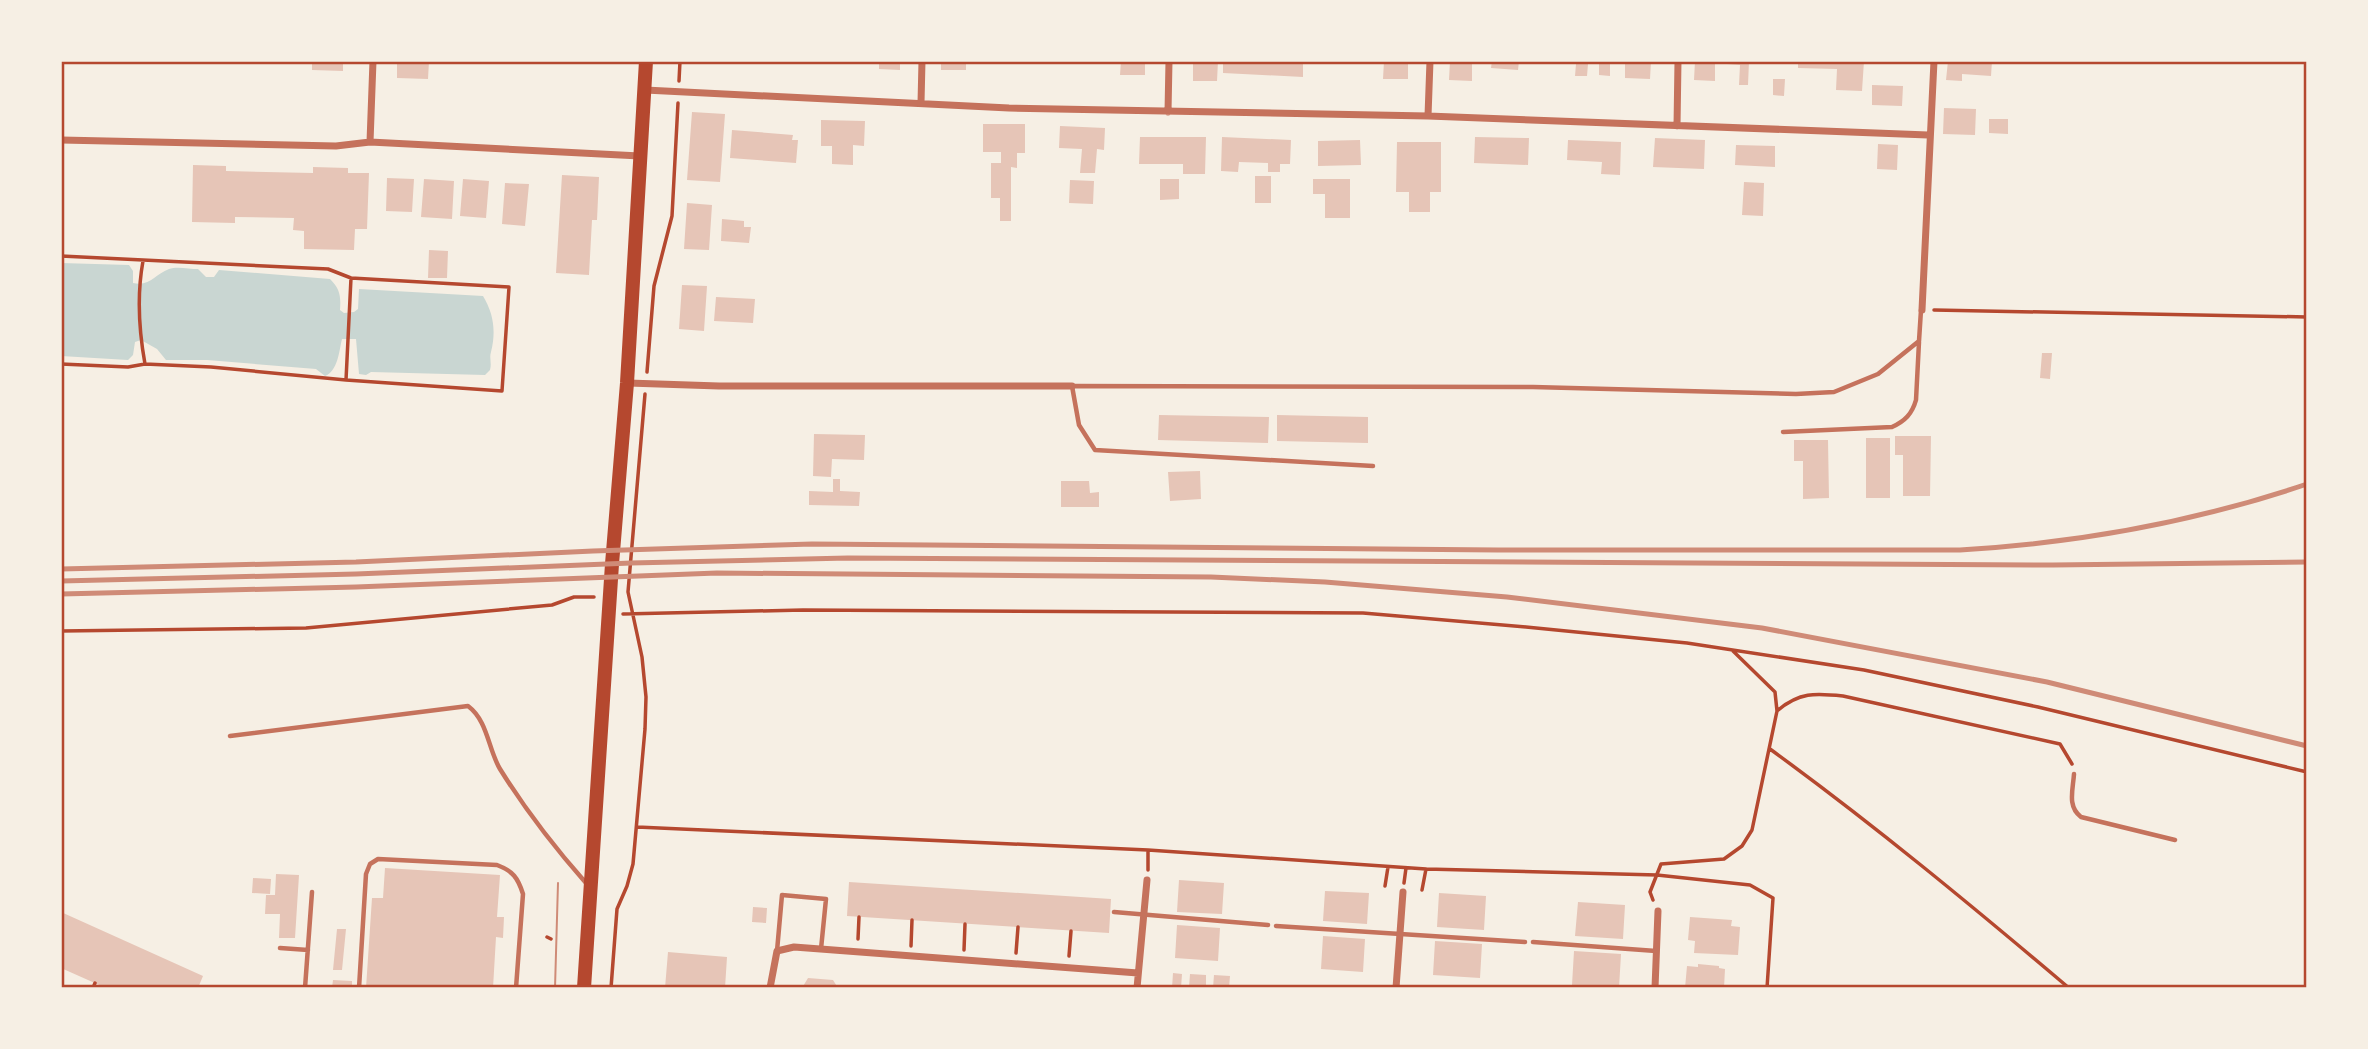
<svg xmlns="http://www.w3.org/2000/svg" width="2368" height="1049" viewBox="0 0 2368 1049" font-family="Quicksand,sans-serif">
<rect width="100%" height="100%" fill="#f6efe4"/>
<!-- water -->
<path fill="#c9d6d2" d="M 61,263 L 129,265 L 133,271 L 133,283 C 150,287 155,274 169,269 C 177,266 189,269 198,269 L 206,277 L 214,277 L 219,270 L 330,279 C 340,289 341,296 340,310 L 344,313 L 354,312 L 358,309 L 359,289 L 483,296 C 494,314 496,332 491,352 C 489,358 492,363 490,370 L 485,375 L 371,372 L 366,375 L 359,374 L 356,339 L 342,339 C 339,351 338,371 325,376 L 316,369 L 207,360 L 166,360 L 157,349 L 141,340 L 135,342 L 133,355 L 128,360 L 61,356 Z"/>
<!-- building -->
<path fill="#e6c5b7" d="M 312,61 L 343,61 L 343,71 L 312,70 Z
M 397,61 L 429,61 L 428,79 L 397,78 Z
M 879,61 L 900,61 L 900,70 L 879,69 Z
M 941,61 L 966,61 L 966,70 L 941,70 Z
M 1121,61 L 1145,61 L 1145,75 L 1120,75 Z
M 1193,61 L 1218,61 L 1217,81 L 1193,81 Z
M 1223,61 L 1303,61 L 1303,77 L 1223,73 Z
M 1384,61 L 1408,61 L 1408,79 L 1383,79 Z
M 1450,61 L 1472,61 L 1472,81 L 1449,80 Z
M 1492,61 L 1519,61 L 1518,70 L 1491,68 Z
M 1599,61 L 1610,61 L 1610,76 L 1599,75 Z
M 1625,61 L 1651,61 L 1650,79 L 1625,78 Z
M 1695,61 L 1715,61 L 1715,81 L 1694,80 Z
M 1727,61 L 1749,61 L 1748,85 L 1739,85 L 1740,65 L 1727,64 Z
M 1798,61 L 1864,61 L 1862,91 L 1836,90 L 1837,69 L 1798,68 Z
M 1948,61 L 1992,61 L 1991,76 L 1962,74 L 1962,81 L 1946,80 Z
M 1576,64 L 1588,64 L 1587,76 L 1575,76 Z
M 1773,79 L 1785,79 L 1784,96 L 1773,95 Z
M 1872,85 L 1903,86 L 1902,106 L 1872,105 Z
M 1944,108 L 1976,109 L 1975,135 L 1943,134 Z
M 692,112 L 725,114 L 720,182 L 687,180 Z
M 1989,119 L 2008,119 L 2008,134 L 1989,133 Z
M 821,120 L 865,121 L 864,146 L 853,145 L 853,165 L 832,164 L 832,146 L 821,146 Z
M 983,124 L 1025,124 L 1025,153 L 1017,153 L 1017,168 L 1011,167 L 1011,221 L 1000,221 L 1000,198 L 991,198 L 991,163 L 1001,163 L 1001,152 L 983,152 Z
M 1060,126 L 1105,128 L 1104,150 L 1097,149 L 1095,173 L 1080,173 L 1082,149 L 1059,148 Z
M 732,130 L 793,135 L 792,140 L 798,140 L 796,163 L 730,158 Z
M 1140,137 L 1206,137 L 1205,174 L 1183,174 L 1183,164 L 1139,164 Z
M 1222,137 L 1291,140 L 1290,164 L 1280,164 L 1280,172 L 1268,172 L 1268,163 L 1239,162 L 1238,172 L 1221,171 Z
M 1475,137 L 1529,138 L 1528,165 L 1474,163 Z
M 1655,138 L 1705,140 L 1704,169 L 1653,167 Z
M 1360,140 L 1361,165 L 1318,166 L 1318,141 Z
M 1568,140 L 1621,142 L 1620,175 L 1601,174 L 1602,162 L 1567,160 Z
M 1397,142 L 1441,142 L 1441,192 L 1430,192 L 1430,212 L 1409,212 L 1409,192 L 1396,192 Z
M 1878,144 L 1898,145 L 1897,170 L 1877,169 Z
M 1736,145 L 1775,146 L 1775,167 L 1735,165 Z
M 193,165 L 226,166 L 226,171 L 313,173 L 313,167 L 348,168 L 348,173 L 369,173 L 367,229 L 355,229 L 354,250 L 304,249 L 304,231 L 293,230 L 294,218 L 235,217 L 235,223 L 192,222 Z
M 562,175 L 599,177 L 597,220 L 592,220 L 589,275 L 556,273 Z
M 1255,176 L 1271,176 L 1271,203 L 1255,203 Z
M 387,178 L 414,179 L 412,212 L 386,211 Z
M 424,179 L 454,181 L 452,219 L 421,217 Z
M 463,179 L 489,181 L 486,218 L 460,216 Z
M 1160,179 L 1179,179 L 1179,199 L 1160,200 Z
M 1313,179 L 1350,179 L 1350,218 L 1325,218 L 1325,194 L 1313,194 Z
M 1070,180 L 1094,181 L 1093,204 L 1069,203 Z
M 1744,182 L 1764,183 L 1763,216 L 1742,215 Z
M 505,183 L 529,184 L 525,226 L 502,224 Z
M 687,203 L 712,205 L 709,250 L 684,249 Z
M 722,219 L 744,221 L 744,227 L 751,227 L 749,243 L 721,241 Z
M 429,250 L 448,251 L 447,278 L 428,278 Z
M 682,285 L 707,286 L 704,331 L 679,329 Z
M 716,297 L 755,299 L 753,323 L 714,321 Z
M 2042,353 L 2052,353 L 2050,379 L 2040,378 Z
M 1159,415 L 1269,417 L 1268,443 L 1158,440 Z
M 1277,415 L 1368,417 L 1368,443 L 1277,441 Z
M 814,434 L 865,435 L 864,460 L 832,459 L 831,477 L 813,476 Z
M 1895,436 L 1931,436 L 1930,496 L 1903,496 L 1903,455 L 1895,455 Z
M 1866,438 L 1890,438 L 1890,498 L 1866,498 Z
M 1794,440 L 1828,440 L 1829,498 L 1803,499 L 1803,461 L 1794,461 Z
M 1200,471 L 1201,499 L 1170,501 L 1168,472 Z
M 833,479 L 840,479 L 840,491 L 860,492 L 859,506 L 809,505 L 809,491 L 833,492 Z
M 1061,481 L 1089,481 L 1090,493 L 1099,492 L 1099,507 L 1061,507 Z
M 385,868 L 500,875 L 497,917 L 504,917 L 503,938 L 496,937 L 493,988 L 366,988 L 372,898 L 383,898 Z
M 276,874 L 299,875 L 295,938 L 279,938 L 280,914 L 265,914 L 266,895 L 275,895 Z
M 253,878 L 271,879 L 270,894 L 252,893 Z
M 1179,880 L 1224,883 L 1222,914 L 1177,912 Z
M 849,882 L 1111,899 L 1109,933 L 847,916 Z
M 1325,891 L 1369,893 L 1367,924 L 1323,921 Z
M 1439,893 L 1486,896 L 1484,930 L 1437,927 Z
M 1578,902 L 1625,905 L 1623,939 L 1575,936 Z
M 753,907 L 767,908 L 766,923 L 752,922 Z
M 61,912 L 203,976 L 198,988 L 106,988 L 61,968 Z
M 1690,917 L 1732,920 L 1731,926 L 1740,927 L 1738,955 L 1694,953 L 1695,941 L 1688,940 Z
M 1177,925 L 1220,928 L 1218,961 L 1175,958 Z
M 337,929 L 346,929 L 342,970 L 333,970 Z
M 1323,936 L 1365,939 L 1363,972 L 1321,969 Z
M 1435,941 L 1482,944 L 1480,978 L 1433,975 Z
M 1574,951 L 1621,954 L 1619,988 L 1572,985 Z
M 668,952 L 727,957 L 725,988 L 665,988 Z
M 1698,964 L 1719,966 L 1719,968 L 1725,969 L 1724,988 L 1685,988 L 1687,966 L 1698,967 Z
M 1173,973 L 1182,974 L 1181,988 L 1172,988 Z
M 1190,974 L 1206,975 L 1206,988 L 1189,988 Z
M 1214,975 L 1230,976 L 1229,988 L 1213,988 Z
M 808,978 L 833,980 L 838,988 L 802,988 Z
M 333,980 L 352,981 L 352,988 L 332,988 Z"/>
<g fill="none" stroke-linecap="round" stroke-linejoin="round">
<!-- path -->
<path stroke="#b5482f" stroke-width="3.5" d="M 679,81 L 680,61
M 61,256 L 328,269 L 351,278 L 509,287 L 502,391 L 346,380 L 351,278
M 1934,310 L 2307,317
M 61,364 L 128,367 L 145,364 C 139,331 137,294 143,261
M 145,364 L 211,367 L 346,380
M 647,372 L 654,286 L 672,216 L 678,103
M 623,614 L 803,610 L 1363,613 L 1526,627 L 1687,643 L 1864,670 L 2038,707 L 2307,772
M 61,631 L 306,628 L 552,605 L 574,597 L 594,597
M 1733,651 L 1775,692 L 1777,711
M 1770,749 C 1873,824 1971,905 2069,988
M 637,827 L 1148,850
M 1148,870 L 1148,850 L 1426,869 L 1657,875 L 1750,885 L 1773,898 L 1767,988
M 1404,883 L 1406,868
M 1385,886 L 1388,867
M 1422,890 L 1426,869
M 1653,900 L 1650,892 L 1661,864 L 1724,859 L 1742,846 L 1752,830 L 1777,711 C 1799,692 1815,693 1843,696 L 2060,744 L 2072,764
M 547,937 L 551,939
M 858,939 L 859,917
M 911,946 L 912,920
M 964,950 L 965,924
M 1016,953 L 1018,927
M 1069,956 L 1071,931
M 93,988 L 95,983
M 611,988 L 617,909 L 627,886 L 633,864 L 645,729 L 646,697 L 642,657 L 628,592 L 645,394"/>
<!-- service -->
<path stroke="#c5725c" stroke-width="4.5" d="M 1783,432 L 1892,427 C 1905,421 1912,414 1916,400 L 1919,342
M 1373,466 L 1095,450 L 1079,425 L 1072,386 L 1533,387 L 1796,394 L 1834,392 L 1878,374 L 1919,341 L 1921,310
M 230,736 L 468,706 C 488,721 488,749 500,769 C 525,809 555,848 586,883
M 2074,774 C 2073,790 2067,806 2081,817 L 2175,840
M 1114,912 L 1268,925
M 1276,926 L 1525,942
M 1533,942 L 1656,951
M 280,948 L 308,950
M 777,951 L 782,895 L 826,899 L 821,949
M 305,988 L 312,892
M 359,988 L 366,874 L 370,864 L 378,859 L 497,865 C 513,871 518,878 523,894 L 516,988"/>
<!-- minor -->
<path stroke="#c5725c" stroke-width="7" d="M 645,90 L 1009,108 L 1428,116 L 1928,135
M 921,103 L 922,61
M 1168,112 L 1169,61
M 1428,116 L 1430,61
M 1677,126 L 1678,61
M 61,140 L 336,146 L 370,142 L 640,156
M 370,142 L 373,61
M 1922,310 L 1934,61
M 628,383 L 719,386 L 1072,386
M 770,988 L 777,951 L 794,947 L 1138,973
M 1137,988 L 1147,880
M 1396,988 L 1403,892
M 1655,988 L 1658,911"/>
<!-- primary -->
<path stroke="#b5482f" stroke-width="14" d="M 584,988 L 612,564 L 627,383 L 646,61"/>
<!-- tram -->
<path stroke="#cf8b77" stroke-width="2" d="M 555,988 L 558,883"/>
<!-- rail -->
<path stroke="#cf8b77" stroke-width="5" d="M 61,569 L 356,562 L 593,551 L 812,544 L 1498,550 L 1960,550 C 2077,543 2195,522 2307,484
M 61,581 L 356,574 L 631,563 L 848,558 L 2053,565 L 2307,562
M 61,594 L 356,587 L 717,573 L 1211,577 L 1325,582 L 1507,597 L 1762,628 L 2047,682 L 2307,746"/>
</g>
<!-- border -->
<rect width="2368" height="1049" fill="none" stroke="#f6efe4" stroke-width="126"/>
<rect x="63" y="63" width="2242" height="923" fill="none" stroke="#b5482f" stroke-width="2.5"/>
</svg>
